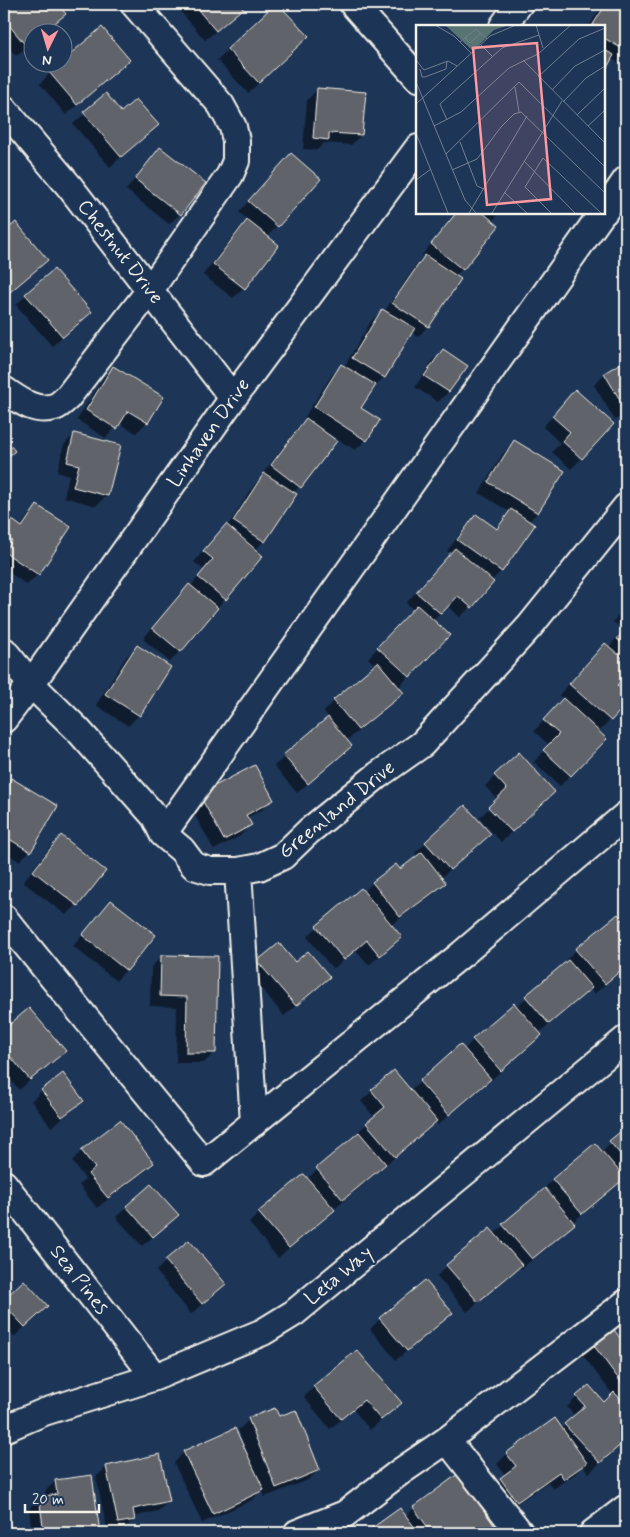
<svg xmlns="http://www.w3.org/2000/svg" width="630" height="1537" viewBox="0 0 630 1537" font-family="Mynerve,sans-serif">
<rect width="100%" height="100%" fill="#1d3557"/>
<filter id="ink" filterUnits="userSpaceOnUse"><feTurbulence type="fractalNoise" baseFrequency=".02" numOctaves="2"/><feDisplacementMap in="SourceGraphic" scale="10" xChannelSelector="R" yChannelSelector="G"/><feConvolveMatrix kernelMatrix="1 2 1 2 8 2 1 2 1" color-interpolation-filters="sRGB"/></filter>
<g filter="url(#ink)">
<!-- shadow -->
<path fill="#0007" d="M 4,4 L 56,4 L 65,14 L 45,32 L 32,32 L 32,43 L 16,56 L 4,42 Z
M 174,4 L 248,4 L 205,40 Z
M 276,4 L 297,46 L 248,93 L 217,60 Z
M 603,4 L 626,4 L 626,53 L 617,62 L 610,58 L 604,71 L 604,26 L 589,26 Z
M 128,60 L 66,115 L 40,84 L 50,73 Z
M 318,89 L 361,135 L 351,145 L 324,143 L 317,150 L 303,149 L 307,100 Z
M 106,95 L 121,114 L 157,125 L 110,167 L 73,124 Z
M 160,149 L 180,214 L 169,224 L 126,190 Z
M 281,165 L 319,179 L 267,237 L 277,245 L 244,288 L 233,298 L 203,275 L 236,232 L 248,220 L 239,212 Z
M 500,212 L 491,222 L 462,269 L 455,276 L 460,279 L 428,326 L 418,337 L 411,332 L 384,377 L 374,388 L 359,409 L 366,440 L 355,450 L 329,434 L 328,436 L 335,441 L 293,494 L 264,541 L 255,550 L 262,556 L 170,662 L 143,639 L 178,596 L 189,586 L 190,587 L 204,570 L 194,562 L 216,536 L 227,527 L 254,485 L 262,477 L 261,476 L 296,430 L 306,420 L 304,418 L 331,376 L 342,365 L 344,367 L 371,321 L 382,311 L 384,312 L 415,267 L 424,257 L 422,255 L 456,213 Z
M 16,223 L 46,260 L 4,297 L 4,233 Z
M 26,295 L 79,322 L 52,346 L 16,305 Z
M 443,351 L 466,366 L 448,392 L 438,402 L 415,387 L 432,361 Z
M 626,361 L 626,409 L 620,412 L 621,415 L 626,412 L 626,413 L 615,420 L 594,385 L 604,374 Z
M 113,367 L 162,398 L 147,422 L 136,433 L 119,423 L 106,438 L 77,420 L 103,378 Z
M 565,402 L 582,458 L 571,469 L 552,452 L 560,443 L 543,427 Z
M 74,434 L 107,495 L 96,506 L 64,497 L 69,475 L 57,472 L 64,445 Z
M 514,442 L 538,512 L 528,522 L 501,571 L 491,581 L 492,582 L 471,607 L 460,617 L 447,606 L 433,621 L 448,635 L 398,688 L 392,703 L 346,741 L 351,746 L 297,793 L 274,766 L 329,718 L 324,712 L 334,701 L 376,666 L 368,658 L 414,610 L 406,603 L 451,554 L 447,551 L 466,526 L 476,515 L 496,529 L 510,512 L 479,493 L 504,452 Z
M 37,506 L 69,528 L 38,574 L 27,585 L 4,569 L 4,516 L 20,527 L 27,517 Z
M 626,604 L 626,673 L 615,685 L 626,695 L 626,702 L 598,733 L 605,739 L 560,786 L 534,762 L 549,745 L 534,731 L 564,700 L 559,695 L 595,655 L 609,648 L 623,628 L 613,622 Z
M 137,646 L 139,715 L 128,726 L 96,705 L 126,657 Z
M 495,776 L 543,802 L 501,842 L 479,818 L 498,800 L 485,786 Z
M 12,780 L 30,851 L 19,861 L 4,852 L 4,788 Z
M 200,795 L 272,799 L 262,810 L 246,818 L 250,825 L 240,836 L 214,850 L 190,806 Z
M 465,807 L 490,834 L 441,878 L 444,883 L 434,893 L 391,925 L 390,947 L 369,965 L 356,950 L 333,969 L 307,937 L 317,927 L 363,893 L 373,882 L 400,871 L 418,857 L 415,853 Z
M 61,837 L 77,905 L 66,915 L 23,882 L 50,847 Z
M 111,902 L 126,970 L 116,981 L 73,946 Z
M 618,916 L 626,926 L 626,967 L 594,994 L 590,989 L 539,1033 L 541,1035 L 530,1045 L 490,1081 L 488,1080 L 438,1125 L 435,1122 L 278,1258 L 249,1223 L 259,1213 L 307,1179 L 357,1135 L 356,1134 L 374,1117 L 361,1101 L 394,1072 L 410,1091 L 460,1046 L 464,1050 L 473,1040 L 516,1007 L 567,962 L 566,960 L 576,950 Z
M 162,956 L 217,957 L 214,1053 L 204,1063 L 176,1063 L 177,1007 L 150,1006 L 151,967 Z
M 258,962 L 295,964 L 329,977 L 284,1016 L 248,972 Z
M 29,1009 L 64,1051 L 19,1090 L 4,1072 L 4,1031 Z
M 42,1091 L 82,1101 L 72,1111 L 51,1127 L 31,1101 Z
M 626,1128 L 626,1183 L 622,1179 L 572,1223 L 563,1234 L 521,1269 L 519,1267 L 467,1312 L 437,1276 L 447,1266 L 494,1234 L 543,1191 L 542,1190 L 553,1180 L 601,1152 Z
M 82,1151 L 152,1163 L 142,1173 L 97,1208 L 79,1185 L 85,1179 L 72,1161 Z
M 127,1207 L 167,1225 L 142,1246 L 116,1217 Z
M 166,1261 L 225,1284 L 191,1314 L 156,1271 Z
M 24,1282 L 36,1316 L 14,1337 L 4,1326 L 4,1301 Z
M 380,1319 L 441,1323 L 396,1360 L 370,1329 Z
M 612,1329 L 626,1348 L 626,1439 L 589,1473 L 583,1466 L 575,1474 L 553,1489 L 548,1482 L 506,1511 L 490,1489 L 505,1475 L 497,1464 L 507,1454 L 561,1429 L 575,1416 L 567,1407 L 577,1397 L 603,1404 L 613,1395 L 582,1354 L 593,1344 Z
M 314,1387 L 400,1403 L 370,1430 L 353,1409 L 330,1429 L 304,1397 Z
M 278,1418 L 319,1470 L 308,1480 L 265,1497 L 262,1490 L 252,1500 L 202,1523 L 174,1463 L 184,1452 L 245,1454 L 247,1453 L 238,1430 L 249,1420 Z
M 107,1467 L 169,1501 L 158,1511 L 133,1517 L 134,1519 L 123,1530 L 108,1533 L 96,1477 Z
M 91,1476 L 99,1533 L 32,1533 L 29,1509 L 39,1498 L 46,1497 L 45,1491 L 56,1481 Z
M 414,1508 L 492,1525 L 484,1533 L 367,1533 L 400,1510 L 405,1517 Z"/>
<!-- building -->
<path fill="#61646b" stroke="#f4f1e8" d="M 4,4 L 58,4 L 66,14 L 44,32 L 32,32 L 32,42 L 27,47 L 4,19 Z
M 193,4 L 248,4 L 216,31 Z
M 275,4 L 278,4 L 309,36 L 259,83 L 227,49 Z
M 606,4 L 626,4 L 626,51 L 604,38 L 604,26 L 592,26 Z
M 102,27 L 130,60 L 77,105 L 49,72 Z
M 604,50 L 614,55 L 604,73 Z
M 317,88 L 366,92 L 362,135 L 329,133 L 329,140 L 313,138 Z
M 106,93 L 121,112 L 136,99 L 159,125 L 121,157 L 83,112 Z
M 160,147 L 206,183 L 181,215 L 135,179 Z
M 291,153 L 321,179 L 278,227 L 248,201 Z
M 457,212 L 482,212 L 499,226 L 463,270 L 431,244 Z
M 247,220 L 279,245 L 245,289 L 213,264 Z
M 16,222 L 48,260 L 10,292 L 4,285 L 4,232 Z
M 425,255 L 461,279 L 429,327 L 392,303 Z
M 54,269 L 92,312 L 63,337 L 25,294 Z
M 382,309 L 415,328 L 385,378 L 352,358 Z
M 443,349 L 468,366 L 449,392 L 424,376 Z
M 626,360 L 626,410 L 604,373 Z
M 341,364 L 376,385 L 361,408 L 380,420 L 367,441 L 314,407 Z
M 113,366 L 164,397 L 148,423 L 128,411 L 117,429 L 86,410 Z
M 575,389 L 614,424 L 582,459 L 562,441 L 570,432 L 552,416 Z
M 306,418 L 337,441 L 301,488 L 271,465 Z
M 74,433 L 121,445 L 108,496 L 73,487 L 79,465 L 67,462 Z
M 4,438 L 15,451 L 4,460 Z
M 514,440 L 565,471 L 538,513 L 488,482 Z
M 264,473 L 297,494 L 265,542 L 233,521 Z
M 37,505 L 71,527 L 39,575 L 4,552 L 12,541 L 4,536 L 4,514 L 22,527 Z
M 511,509 L 535,525 L 502,572 L 457,540 L 476,514 L 497,529 Z
M 226,524 L 263,556 L 226,600 L 198,577 L 213,559 L 203,551 Z
M 455,548 L 494,582 L 472,608 L 458,596 L 441,614 L 416,592 Z
M 189,584 L 218,608 L 181,652 L 152,628 Z
M 417,605 L 450,635 L 410,677 L 377,647 Z
M 626,626 L 626,646 L 617,639 Z
M 605,643 L 626,661 L 626,675 L 617,685 L 626,693 L 626,704 L 611,721 L 569,684 Z
M 137,645 L 171,667 L 140,716 L 105,694 Z
M 378,662 L 404,693 L 358,730 L 333,700 Z
M 563,698 L 607,739 L 571,776 L 543,750 L 559,734 L 543,720 Z
M 328,717 L 352,746 L 308,784 L 283,755 Z
M 519,752 L 555,792 L 512,832 L 488,807 L 507,789 L 494,775 Z
M 255,765 L 274,800 L 246,815 L 252,825 L 224,840 L 199,794 Z
M 11,778 L 58,806 L 31,852 L 4,836 L 4,791 Z
M 465,805 L 491,834 L 450,870 L 425,842 Z
M 61,835 L 106,871 L 78,906 L 33,871 Z
M 422,852 L 446,883 L 400,917 L 372,882 L 396,864 L 400,869 Z
M 361,888 L 402,937 L 380,956 L 367,940 L 344,960 L 316,926 Z
M 111,900 L 156,935 L 127,971 L 82,935 Z
M 618,914 L 626,924 L 626,966 L 605,984 L 575,949 Z
M 279,943 L 295,962 L 308,951 L 330,977 L 296,1006 L 257,961 Z
M 161,955 L 218,956 L 216,1053 L 186,1053 L 187,997 L 160,996 Z
M 568,960 L 592,988 L 549,1024 L 525,996 Z
M 514,1003 L 542,1035 L 501,1071 L 472,1039 Z
M 29,1008 L 66,1051 L 30,1080 L 4,1049 L 4,1029 Z
M 460,1044 L 491,1079 L 449,1115 L 419,1081 Z
M 394,1070 L 437,1121 L 395,1157 L 366,1123 L 385,1107 L 371,1090 Z
M 63,1073 L 84,1101 L 62,1117 L 41,1090 Z
M 120,1120 L 154,1163 L 108,1198 L 88,1174 L 95,1168 L 81,1150 Z
M 626,1127 L 626,1161 L 609,1141 Z
M 359,1132 L 386,1164 L 343,1200 L 316,1168 Z
M 595,1143 L 625,1178 L 582,1214 L 552,1179 Z
M 304,1174 L 335,1210 L 289,1248 L 258,1212 Z
M 151,1184 L 179,1215 L 153,1237 L 126,1206 Z
M 545,1188 L 575,1224 L 532,1259 L 502,1224 Z
M 490,1228 L 522,1265 L 478,1302 L 446,1265 Z
M 189,1240 L 226,1284 L 202,1304 L 165,1260 Z
M 24,1280 L 48,1306 L 25,1327 L 4,1305 L 4,1299 Z
M 425,1280 L 453,1313 L 407,1351 L 379,1318 Z
M 612,1327 L 626,1346 L 626,1389 L 592,1343 Z
M 357,1350 L 402,1403 L 381,1420 L 364,1400 L 341,1419 L 313,1386 Z
M 589,1385 L 604,1402 L 614,1392 L 626,1405 L 626,1440 L 600,1463 L 564,1424 L 585,1406 L 576,1396 Z
M 275,1408 L 279,1416 L 296,1410 L 320,1470 L 276,1488 L 248,1418 Z
M 555,1418 L 587,1463 L 564,1479 L 559,1472 L 517,1502 L 500,1478 L 516,1466 L 506,1453 Z
M 235,1428 L 264,1490 L 213,1514 L 183,1451 Z
M 160,1454 L 170,1501 L 133,1509 L 135,1520 L 118,1523 L 106,1466 Z
M 458,1474 L 494,1525 L 482,1533 L 432,1533 L 413,1507 Z
M 92,1475 L 100,1533 L 44,1533 L 39,1497 L 57,1494 L 55,1480 Z
M 400,1508 L 419,1533 L 365,1533 Z"/>
<g fill="none" stroke-linecap="round" stroke-linejoin="round">
<defs>
<path id="minor" d="M 353,4 L 418,78
M 503,26 L 519,4
M 4,109 L 70,187 L 233,398
M 604,212 L 626,180
M 4,390 C 19,400 35,413 54,407 C 59,406 63,401 67,398 L 150,290 L 230,175 L 236,161 L 236,141 L 233,127 L 221,105 L 134,4
M 4,651 L 31,684 L 78,730 L 155,817 L 163,834 L 182,850 L 194,866 L 210,871 L 238,871 L 259,867 L 283,856 L 309,831 L 378,775 L 422,744 L 530,626 L 626,507
M 4,719 L 31,684 L 233,398 L 418,148
M 163,834 L 603,212
M 238,871 L 254,1123
M 4,918 L 204,1163 L 462,954 L 626,815
M 4,1184 L 155,1377
M 4,1429 L 44,1412 L 155,1377 L 263,1332 L 294,1313 L 626,1039
M 447,1440 L 520,1533
M 297,1533 L 345,1514 L 400,1472 L 447,1440 L 626,1303
M 593,1533 L 626,1508"/>
</defs>
<!-- minor casing -->
<use href="#minor" stroke="#f4f1e8" stroke-width="30"/>
<!-- minor -->
<use href="#minor" stroke="#1d3557" stroke-width="26"/>
</g>
</g>
<g text-anchor="middle" dominant-baseline="central" stroke-width="4.5" stroke-linejoin="round" paint-order="stroke">
<!-- street labels -->
<g font-size="20" fill="#f4f1e8" stroke="#1d3557">
<text transform="translate(120 252) rotate(52)">Chestnut Drive</text>
<text transform="translate(209 433) rotate(-55)">Linhaven Drive</text>
<text transform="translate(337 810) rotate(-39)">Greenland Drive</text>
<text transform="translate(339 1276) rotate(-39)">Leta Way</text>
<text transform="translate(79 1280) rotate(52)">Sea Pines</text>
</g>
</g>
<!-- overview -->
<g transform="translate(416 25)">
<rect width="189" height="189" fill="#1d3557"/>
<path d="M 29,0 L 93,0 L 78,5 L 57,26 Z" fill="#577472"/>
<path fill="none" stroke="#738091" stroke-width="1" d="M 19,0 L 38,11 L 55,28M 120,0 L 127,23M 49,13 L 54,18 L 65,8M 44,17 L 60,4 L 71,14M 65,20 L 76,31M 0,35 L 8,45 L 32,36 L 41,41M 107,35 L 189,118M 4,44 L 6,52 L 9,52 L 30,44 L 31,36M 122,52 L 163,14 L 189,3M 0,57 L 49,175 L 60,188M 99,62 L 103,87M 136,65 L 159,41 L 189,25M 147,77 L 170,53 L 189,41M 0,79 L 74,11 L 100,0M 161,90 L 189,63M 31,95 L 24,79 L 86,23 L 123,10M 18,101 L 45,87 L 93,43 L 122,29 L 155,0M 172,101 L 189,85M 0,108 L 32,188M 44,117 L 61,161 L 68,164M 30,129 L 103,57 L 189,142M 108,136 L 159,188M 36,145 L 61,134 L 85,102 L 98,89 L 105,87 L 189,168M 0,155 L 15,144M 88,167 L 111,188M 53,188 L 111,91M 76,188 L 146,76M 135,188 L 109,162 L 127,133 L 185,188"/>
<path fill="#ff9aa2" fill-opacity="0.15" stroke="#ff9aa2" stroke-width="2.5" d="M 121,18 L 135,174 L 71,180 L 57,23 Z"/>
<rect width="189" height="189" fill="none" stroke="#f4f1e8" stroke-width="2.5"/>
</g>
<!-- margin -->
<rect width="630" height="1537" fill="none" stroke="#1d3557" stroke-width="20"/>
<rect x="10" y="10" width="610" height="1517" fill="none" stroke="#f4f1e8" stroke-width="2" filter="url(#ink)"/>
<!-- north arrow -->
<g transform="translate(48 48) rotate(185)"><circle r="24" fill="#1d3557" stroke="#738091"/>
<path d="M0-4L9 19L0 12L-9 19Z" fill="#ff9aa2"/>
<text y="-8" font-size="14" font-weight="bold" text-anchor="middle" fill="#f4f1e8">N</text>
</g>
<!-- scale -->
<path d="M25 1504v8h74v-8" fill="none" stroke="#f4f1e8" stroke-width="2.5"/>
<text x="32" y="1504" font-size="15" fill="#f4f1e8" stroke="#1d3557" stroke-width="4" paint-order="stroke">20 m</text>
</svg>
